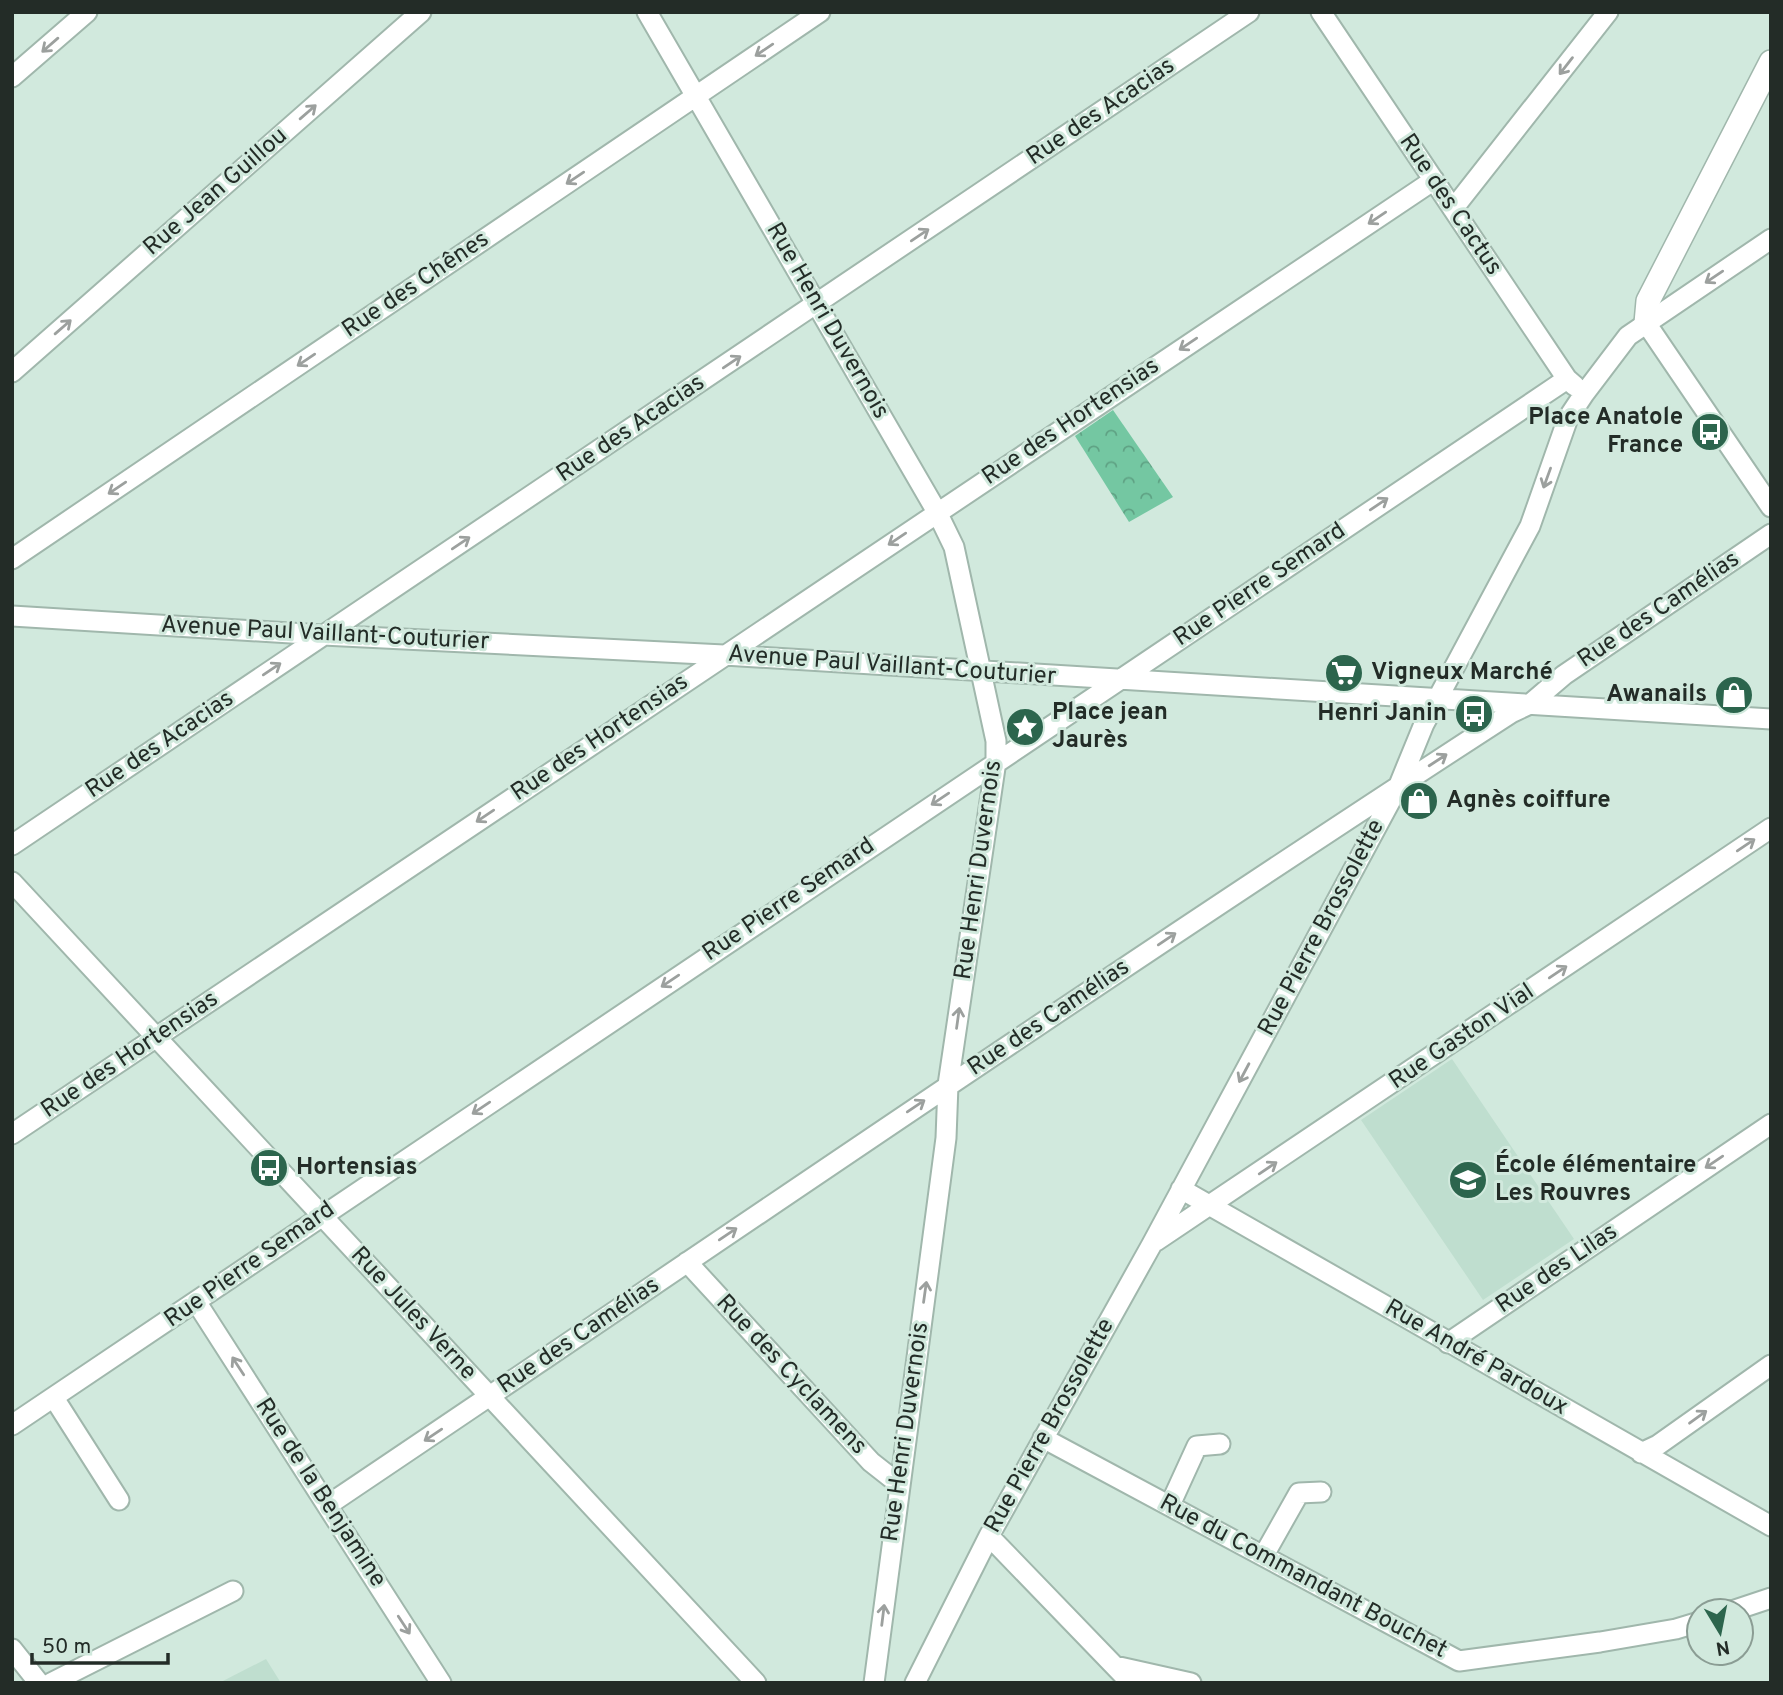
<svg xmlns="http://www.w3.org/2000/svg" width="1783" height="1695" viewBox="0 0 1783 1695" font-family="Overpass,sans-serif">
<defs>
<pattern id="forest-crowns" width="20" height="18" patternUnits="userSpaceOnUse" patternTransform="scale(1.75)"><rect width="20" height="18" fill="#74c7a2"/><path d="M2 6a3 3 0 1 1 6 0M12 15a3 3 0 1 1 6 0" fill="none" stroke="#5fa284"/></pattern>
</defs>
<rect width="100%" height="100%" fill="#d1e9dd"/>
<!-- built -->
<path fill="#bfdecf" d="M 1452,1059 L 1574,1239 L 1483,1300 L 1361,1120 Z
M 266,1659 L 281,1683 L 219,1683 Z"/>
<!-- forest -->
<path fill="url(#forest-crowns)" d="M 1113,410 L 1173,497 L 1129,522 L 1075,436 Z"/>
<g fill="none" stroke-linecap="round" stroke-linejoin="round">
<defs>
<path id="minor" d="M 647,12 L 937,512 L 954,547 L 996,741 L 996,761 L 948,1085 L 946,1138 L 874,1683
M 1321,12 L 1567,379 L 1575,386
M 12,77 L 87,12
M 1453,209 L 1608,12
M 1646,323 L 1771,507
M 12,372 L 421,12
M 12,559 L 820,12
M 12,616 L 323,635 L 724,655 L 1771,719
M 12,845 L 1249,12
M 12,882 L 756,1683
M 12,1134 L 1434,180
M 1181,1189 L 1771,1526
M 1156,1241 L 1771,828
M 687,1262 L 871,1462 L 899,1484
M 197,1303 L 441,1683
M 1448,1343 L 1771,1124
M 54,1398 L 119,1500
M 12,1425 L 1567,379
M 1043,1438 L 1459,1661 L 1600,1642 L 1676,1629 L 1699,1622
M 1641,1453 L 1658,1445 L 1771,1365
M 328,1505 C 722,1240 1113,971 1511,713 L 1530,704 L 1564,675 L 1771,534
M 1170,1505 L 1197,1446 L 1220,1444
M 989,1536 L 1131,1683
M 1264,1555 L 1299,1493 L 1321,1492
M 1732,1611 L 1771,1598
M 12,1649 L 39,1683
M 1115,1666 L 1191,1683
M 51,1683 L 233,1591
M 915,1683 L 989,1536 L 1152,1244 L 1399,785 L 1424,724 L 1530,526 L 1568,418 L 1584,394 L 1628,336 L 1771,239"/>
<path id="tertiary" d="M 1646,323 L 1648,301 L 1771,62"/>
</defs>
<!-- minor casing -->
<use href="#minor" stroke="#a0b7ac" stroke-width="23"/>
<!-- tertiary casing -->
<use href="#tertiary" stroke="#a0b7ac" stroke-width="26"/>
<!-- minor -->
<use href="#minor" stroke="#fff" stroke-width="19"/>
<!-- tertiary -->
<use href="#tertiary" stroke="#fff" stroke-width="23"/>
</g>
<!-- one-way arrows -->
<defs><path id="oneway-shaft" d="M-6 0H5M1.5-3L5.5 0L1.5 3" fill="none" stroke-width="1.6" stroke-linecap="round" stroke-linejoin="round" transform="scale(1.75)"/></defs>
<g stroke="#9ca09e">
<use href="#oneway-shaft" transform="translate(50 45) rotate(139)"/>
<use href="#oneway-shaft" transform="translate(764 50) rotate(146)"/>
<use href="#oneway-shaft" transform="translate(1566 66) rotate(128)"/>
<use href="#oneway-shaft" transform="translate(308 112) rotate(-41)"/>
<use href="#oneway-shaft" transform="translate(575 178) rotate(146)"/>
<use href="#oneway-shaft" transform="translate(1377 218) rotate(146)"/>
<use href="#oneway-shaft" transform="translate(920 235) rotate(-34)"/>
<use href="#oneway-shaft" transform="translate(1714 277) rotate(146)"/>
<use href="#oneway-shaft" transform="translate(63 327) rotate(-41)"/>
<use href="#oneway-shaft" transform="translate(1188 344) rotate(146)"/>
<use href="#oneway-shaft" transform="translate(306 360) rotate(146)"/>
<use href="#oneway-shaft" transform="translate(732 362) rotate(-34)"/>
<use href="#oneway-shaft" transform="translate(1547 478) rotate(110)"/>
<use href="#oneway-shaft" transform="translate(117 488) rotate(146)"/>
<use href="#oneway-shaft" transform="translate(1379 504) rotate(-34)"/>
<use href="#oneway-shaft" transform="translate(897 539) rotate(146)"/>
<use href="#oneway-shaft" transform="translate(461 543) rotate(-34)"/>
<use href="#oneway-shaft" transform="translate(272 669) rotate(-34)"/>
<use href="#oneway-shaft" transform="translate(1438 760) rotate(-33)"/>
<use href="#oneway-shaft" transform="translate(940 799) rotate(146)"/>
<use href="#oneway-shaft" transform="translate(485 816) rotate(146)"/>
<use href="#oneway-shaft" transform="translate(1746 845) rotate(-34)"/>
<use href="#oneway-shaft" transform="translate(1167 939) rotate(-34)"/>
<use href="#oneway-shaft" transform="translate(1558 972) rotate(-34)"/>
<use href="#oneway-shaft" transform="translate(670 981) rotate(146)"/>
<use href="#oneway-shaft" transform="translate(958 1018) rotate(-82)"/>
<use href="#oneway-shaft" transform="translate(1244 1073) rotate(118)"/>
<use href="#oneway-shaft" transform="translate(916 1106) rotate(-34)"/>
<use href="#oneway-shaft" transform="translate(481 1108) rotate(146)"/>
<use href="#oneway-shaft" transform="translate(1714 1162) rotate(146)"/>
<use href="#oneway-shaft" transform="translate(1268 1168) rotate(-34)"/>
<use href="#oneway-shaft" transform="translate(728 1234) rotate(-34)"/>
<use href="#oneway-shaft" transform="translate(925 1292) rotate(-82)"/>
<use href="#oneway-shaft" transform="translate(238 1366) rotate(-123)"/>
<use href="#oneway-shaft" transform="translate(1698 1417) rotate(-36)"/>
<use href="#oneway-shaft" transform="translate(433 1435) rotate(146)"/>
<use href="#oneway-shaft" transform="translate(883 1615) rotate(-83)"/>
<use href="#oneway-shaft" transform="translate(404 1625) rotate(57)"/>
</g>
<!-- icons -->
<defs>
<symbol id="bus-disc" viewBox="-11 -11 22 22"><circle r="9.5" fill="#2c654d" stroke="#d1e9dd"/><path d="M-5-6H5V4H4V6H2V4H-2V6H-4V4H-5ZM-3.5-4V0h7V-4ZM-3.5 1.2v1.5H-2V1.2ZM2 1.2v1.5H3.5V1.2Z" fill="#fff"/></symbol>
<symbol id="supermarket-disc" viewBox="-11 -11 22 22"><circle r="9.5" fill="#2c654d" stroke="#d1e9dd"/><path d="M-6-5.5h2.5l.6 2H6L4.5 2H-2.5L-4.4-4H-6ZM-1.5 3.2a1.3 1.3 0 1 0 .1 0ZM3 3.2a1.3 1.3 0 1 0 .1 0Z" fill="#fff"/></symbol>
<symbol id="shop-disc" viewBox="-11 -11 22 22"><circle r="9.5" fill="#2c654d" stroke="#d1e9dd"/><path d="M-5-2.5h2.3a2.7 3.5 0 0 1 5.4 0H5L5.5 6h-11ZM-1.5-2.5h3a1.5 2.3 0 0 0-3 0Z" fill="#fff"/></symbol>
<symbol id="sight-disc" viewBox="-11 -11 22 22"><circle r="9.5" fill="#2c654d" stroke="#d1e9dd"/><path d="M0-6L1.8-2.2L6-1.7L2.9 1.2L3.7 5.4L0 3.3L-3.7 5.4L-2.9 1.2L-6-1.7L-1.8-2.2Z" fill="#fff"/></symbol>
<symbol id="school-disc" viewBox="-11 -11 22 22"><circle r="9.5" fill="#2c654d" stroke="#d1e9dd"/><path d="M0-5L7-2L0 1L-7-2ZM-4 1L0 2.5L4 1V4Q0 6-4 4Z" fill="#fff"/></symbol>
</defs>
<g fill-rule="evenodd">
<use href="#bus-disc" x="1688" y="410" width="44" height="44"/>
<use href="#supermarket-disc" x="1322" y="651" width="44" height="44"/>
<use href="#shop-disc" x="1712" y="673" width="44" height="44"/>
<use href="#bus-disc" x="1452" y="692" width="44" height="44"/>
<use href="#sight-disc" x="1003" y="705" width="44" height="44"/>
<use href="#shop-disc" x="1397" y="779" width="44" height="44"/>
<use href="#bus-disc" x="247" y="1146" width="44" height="44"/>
<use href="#school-disc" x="1446" y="1158" width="44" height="44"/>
</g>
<g text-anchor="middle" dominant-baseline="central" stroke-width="6" stroke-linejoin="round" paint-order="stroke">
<!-- street labels -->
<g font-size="24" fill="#232c27" stroke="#d1e9dd">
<text transform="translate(1101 112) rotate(-34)">Rue des Acacias</text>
<text transform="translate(216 192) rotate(-41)">Rue Jean Guillou</text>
<text transform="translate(1450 205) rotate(56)">Rue des Cactus</text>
<text transform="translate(416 285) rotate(-34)">Rue des Chênes</text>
<text transform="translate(827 321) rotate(60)">Rue Henri Duvernois</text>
<text transform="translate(1071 422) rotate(-34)">Rue des Hortensias</text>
<text transform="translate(631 429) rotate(-34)">Rue des Acacias</text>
<text transform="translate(1260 585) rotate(-34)">Rue Pierre Semard</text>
<text transform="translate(1659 610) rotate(-34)">Rue des Camélias</text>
<text transform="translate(325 634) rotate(3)">Avenue Paul Vaillant-Couturier</text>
<text transform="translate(892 666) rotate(4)">Avenue Paul Vaillant-Couturier</text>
<text transform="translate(600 738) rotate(-34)">Rue des Hortensias</text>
<text transform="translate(160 745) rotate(-34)">Rue des Acacias</text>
<text transform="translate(979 870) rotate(-82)">Rue Henri Duvernois</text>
<text transform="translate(789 900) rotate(-34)">Rue Pierre Semard</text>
<text transform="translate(1322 928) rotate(-62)">Rue Pierre Brossolette</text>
<text transform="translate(1049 1018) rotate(-34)">Rue des Camélias</text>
<text transform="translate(1462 1037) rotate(-34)">Rue Gaston Vial</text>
<text transform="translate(130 1055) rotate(-34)">Rue des Hortensias</text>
<text transform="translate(250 1265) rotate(-35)">Rue Pierre Semard</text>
<text transform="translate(1557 1269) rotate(-34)">Rue des Lilas</text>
<text transform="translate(413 1314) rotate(47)">Rue Jules Verne</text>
<text transform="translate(579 1336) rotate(-34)">Rue des Camélias</text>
<text transform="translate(1476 1358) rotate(30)">Rue André Pardoux</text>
<text transform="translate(791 1375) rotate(47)">Rue des Cyclamens</text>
<text transform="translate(1050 1426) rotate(-61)">Rue Pierre Brossolette</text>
<text transform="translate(906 1432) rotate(-82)">Rue Henri Duvernois</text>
<text transform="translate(320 1493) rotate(57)">Rue de la Benjamine</text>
<text transform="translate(1303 1577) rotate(28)">Rue du Commandant Bouchet</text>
</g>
<!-- poi labels -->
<g font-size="24" font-weight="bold" fill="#232c27" stroke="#d1e9dd" text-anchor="start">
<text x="1683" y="418" text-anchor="end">Place Anatole<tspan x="1683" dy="28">France</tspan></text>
<text x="1371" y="673">Vigneux Marché</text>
<text x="1707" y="695" text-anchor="end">Awanails</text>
<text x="1052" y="713">Place jean<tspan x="1052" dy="28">Jaurès</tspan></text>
<text x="1447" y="714" text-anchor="end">Henri Janin</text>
<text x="1446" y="801">Agnès coiffure</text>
<text x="1495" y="1166">École élémentaire<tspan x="1495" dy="28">Les Rouvres</tspan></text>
<text x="296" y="1168">Hortensias</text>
</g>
</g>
<!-- border -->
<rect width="1783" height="1695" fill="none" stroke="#232c27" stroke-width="28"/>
<!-- north arrow -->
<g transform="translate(1720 1632) rotate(170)"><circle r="33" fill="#d1e9dd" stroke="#8b9d94" stroke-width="2"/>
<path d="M0-5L12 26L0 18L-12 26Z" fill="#2c654d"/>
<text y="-10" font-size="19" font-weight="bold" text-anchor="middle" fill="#232c27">N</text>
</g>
<!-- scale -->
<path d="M32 1653v10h136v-10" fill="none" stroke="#232c27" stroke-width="3.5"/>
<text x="42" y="1653" font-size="21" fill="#232c27" stroke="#d1e9dd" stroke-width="5" paint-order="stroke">50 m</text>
</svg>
